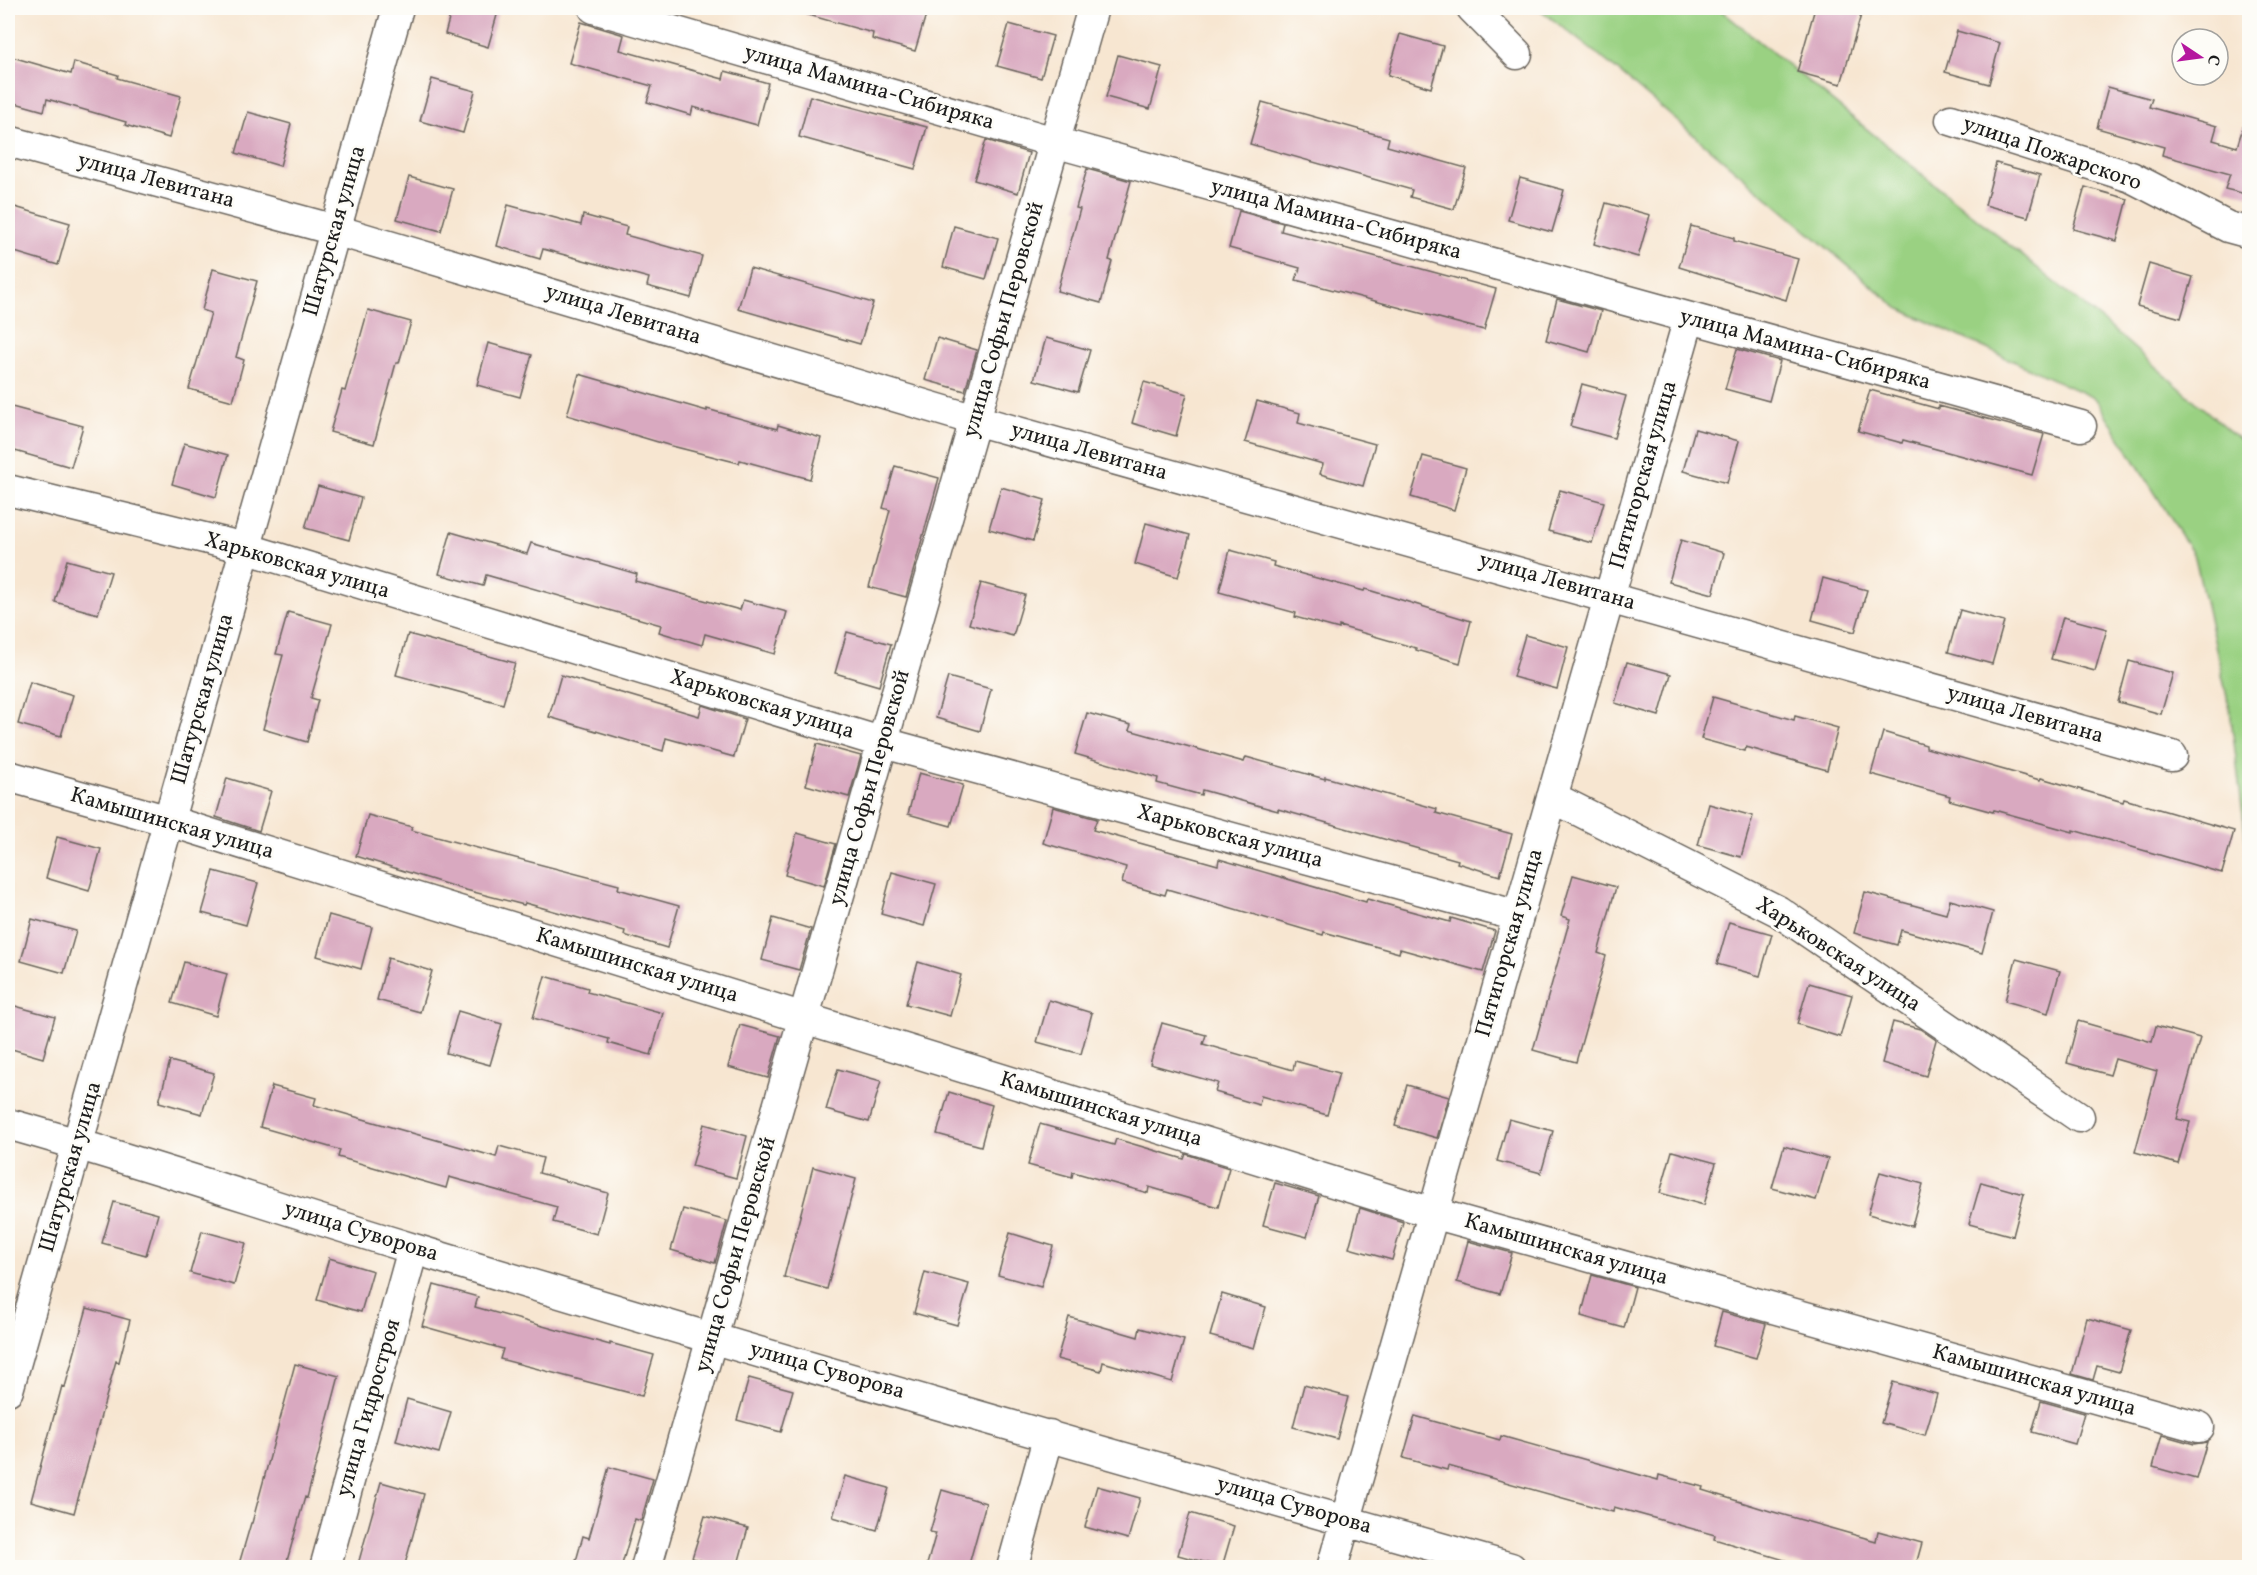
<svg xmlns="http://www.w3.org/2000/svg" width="2257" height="1575" viewBox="0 0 2257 1575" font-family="Vollkorn,serif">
<rect width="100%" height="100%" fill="#fdfcf7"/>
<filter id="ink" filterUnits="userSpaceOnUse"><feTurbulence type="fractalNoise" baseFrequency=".0167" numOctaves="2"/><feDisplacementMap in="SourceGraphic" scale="12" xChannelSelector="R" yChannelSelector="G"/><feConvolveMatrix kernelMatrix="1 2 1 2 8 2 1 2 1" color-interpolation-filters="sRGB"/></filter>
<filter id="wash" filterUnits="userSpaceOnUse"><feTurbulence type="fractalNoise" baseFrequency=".008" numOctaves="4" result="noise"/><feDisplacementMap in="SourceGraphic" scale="24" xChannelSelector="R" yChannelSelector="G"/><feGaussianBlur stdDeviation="1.35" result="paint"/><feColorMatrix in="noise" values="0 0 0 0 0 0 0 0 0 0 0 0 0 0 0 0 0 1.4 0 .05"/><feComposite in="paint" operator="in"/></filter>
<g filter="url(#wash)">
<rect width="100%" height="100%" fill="#f7e6d1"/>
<!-- green -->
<path fill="#9ad182" stroke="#5b764f" stroke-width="1.5" d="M 1538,8 L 1718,8 L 2104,322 L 2249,448 L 2249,864 L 2230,710 L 2195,557 L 2096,399 L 1898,308 L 1611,65 Z"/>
<g id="blocks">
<!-- building -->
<path fill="#d9a9c0" d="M 452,8 L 499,8 L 488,47 L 445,34 Z
M 806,8 L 928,8 L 915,51 L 872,39 L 873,33 L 805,14 Z
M 1815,8 L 1863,8 L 1841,84 L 1797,72 Z
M 581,22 L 624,35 L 620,50 L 723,79 L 725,71 L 768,83 L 757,125 L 693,107 L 691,115 L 647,102 L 652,86 L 569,63 Z
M 1009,24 L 1053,36 L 1041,78 L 997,66 Z
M 1957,31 L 2000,43 L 1989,84 L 1945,72 Z
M 1400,34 L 1443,46 L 1431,88 L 1388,75 Z
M 1118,55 L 1162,67 L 1150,109 L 1106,97 Z
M 12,57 L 71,74 L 74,62 L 118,75 L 117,78 L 181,96 L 169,138 L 125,125 L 126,122 L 47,99 L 44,111 L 8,101 L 8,72 Z
M 432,79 L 475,91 L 463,133 L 420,121 Z
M 2108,87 L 2152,99 L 2149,107 L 2217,126 L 2213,140 L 2237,147 L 2243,127 L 2250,128 L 2250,195 L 2225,189 L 2230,174 L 2162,155 L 2164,147 L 2097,128 Z
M 810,96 L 927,127 L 915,169 L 799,137 Z
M 1262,102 L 1389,138 L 1387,146 L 1466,168 L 1454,209 L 1410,197 L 1412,190 L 1250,144 Z
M 248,112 L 291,124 L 280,166 L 236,153 Z
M 986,140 L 1029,153 L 1018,193 L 974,180 Z
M 1996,163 L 2040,175 L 2028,217 L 1985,205 Z
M 1087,169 L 1131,181 L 1109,260 L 1112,261 L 1101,303 L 1057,291 L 1080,209 L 1076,208 Z
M 409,177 L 453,189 L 441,231 L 397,219 Z
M 1520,178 L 1564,190 L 1552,232 L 1508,220 Z
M 2085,187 L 2128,199 L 2117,241 L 2073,229 Z
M 1606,203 L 1650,215 L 1638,257 L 1594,244 Z
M 8,205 L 70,223 L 58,265 L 8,250 Z
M 508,205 L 581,225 L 583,215 L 627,227 L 625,235 L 702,256 L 691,298 L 647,286 L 649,278 L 543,249 L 540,259 L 497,246 Z
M 1239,211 L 1283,223 L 1281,231 L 1496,289 L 1484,330 L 1296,280 L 1300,268 L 1229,248 Z
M 954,226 L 998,238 L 986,279 L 943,267 Z
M 1691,226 L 1734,238 L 1734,241 L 1798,259 L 1786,300 L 1679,267 Z
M 2149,264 L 2193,277 L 2181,318 L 2137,306 Z
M 750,268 L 873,303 L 860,344 L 738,309 Z
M 213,269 L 257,281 L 236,357 L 244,360 L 233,401 L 189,389 L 211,313 L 202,310 Z
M 1557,299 L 1601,311 L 1589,352 L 1546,340 Z
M 368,310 L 411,322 L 399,363 L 396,363 L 374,444 L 330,432 L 342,390 L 345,391 Z
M 937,338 L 977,350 L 965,391 L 925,380 Z
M 1046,338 L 1090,350 L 1078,392 L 1034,380 Z
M 488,343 L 532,355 L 520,397 L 477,385 Z
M 1737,349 L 1780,361 L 1769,401 L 1725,389 Z
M 579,374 L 707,411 L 707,409 L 777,429 L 778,425 L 821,438 L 810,479 L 740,460 L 739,463 L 668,445 L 567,415 Z
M 1144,382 L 1187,394 L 1176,436 L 1132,423 Z
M 1582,384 L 1626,396 L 1614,438 L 1570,426 Z
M 1870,390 L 1939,409 L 1939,406 L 2044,434 L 2032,475 L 1903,440 L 1902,443 L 1858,431 Z
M 1257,401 L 1300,413 L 1298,423 L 1375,444 L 1363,486 L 1320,474 L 1323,464 L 1245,442 Z
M 8,406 L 83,426 L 71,467 L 8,449 Z
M 1695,429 L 1739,441 L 1727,483 L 1683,471 Z
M 184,443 L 228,455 L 216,497 L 172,484 Z
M 1423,456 L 1466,468 L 1454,510 L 1411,497 Z
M 895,466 L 939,478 L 906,597 L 869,587 L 890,510 L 883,508 Z
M 318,486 L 361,498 L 349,540 L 305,528 Z
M 1001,487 L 1045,500 L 1033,541 L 989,529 Z
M 1560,490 L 1604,502 L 1592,543 L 1548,531 Z
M 1146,523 L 1190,535 L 1178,577 L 1135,564 Z
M 451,532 L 527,554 L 531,543 L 637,574 L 635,581 L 740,610 L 743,600 L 787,612 L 775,654 L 705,634 L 702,645 L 659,632 L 661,625 L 486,575 L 483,586 L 439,574 Z
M 1681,540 L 1724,553 L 1713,594 L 1669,582 Z
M 1230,550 L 1274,562 L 1273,566 L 1364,591 L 1365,589 L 1471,621 L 1460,663 L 1416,650 L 1416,648 L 1339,626 L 1339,629 L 1295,617 L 1296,613 L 1219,592 Z
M 67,560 L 111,572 L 98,614 L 55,602 Z
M 1823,578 L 1867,590 L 1855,632 L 1812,620 Z
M 981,583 L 1025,595 L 1013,636 L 969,624 Z
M 1960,610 L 2004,622 L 1992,664 L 1948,652 Z
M 288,612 L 332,624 L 311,698 L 318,700 L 307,742 L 263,729 L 283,655 L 276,654 Z
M 2063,617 L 2107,629 L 2095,671 L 2051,659 Z
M 847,632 L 891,644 L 879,686 L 835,673 Z
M 408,634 L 515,663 L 503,704 L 396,675 Z
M 1525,635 L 1568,647 L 1557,689 L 1513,677 Z
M 2129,661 L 2173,673 L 2161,714 L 2118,702 Z
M 1627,662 L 1671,674 L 1659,716 L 1615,703 Z
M 561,675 L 699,716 L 702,705 L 745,719 L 734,757 L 666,738 L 663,751 L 549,717 Z
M 948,677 L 991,689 L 980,731 L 936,718 Z
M 30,682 L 73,695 L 61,736 L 18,724 Z
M 1713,697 L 1794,720 L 1795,716 L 1838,728 L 1827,770 L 1746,747 L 1745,751 L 1701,739 Z
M 1087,713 L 1131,725 L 1129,730 L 1244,762 L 1246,757 L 1325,779 L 1325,777 L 1437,809 L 1436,813 L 1512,834 L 1500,876 L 1457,863 L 1458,860 L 1278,809 L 1278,811 L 1202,790 L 1201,795 L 1157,783 L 1158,778 L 1075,754 Z
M 1883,732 L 1926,745 L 1926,748 L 2040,780 L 2041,778 L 2123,802 L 2124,799 L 2234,831 L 2222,873 L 2073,830 L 2073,832 L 1994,810 L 1993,812 L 1949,800 L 1950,796 L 1871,774 Z
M 817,744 L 861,756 L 849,797 L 806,785 Z
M 919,773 L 963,785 L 951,826 L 908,814 Z
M 227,778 L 271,791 L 259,831 L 216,817 Z
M 1709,804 L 1753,816 L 1741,857 L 1698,845 Z
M 1053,807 L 1097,819 L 1093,830 L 1218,865 L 1219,859 L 1366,902 L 1367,899 L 1450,922 L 1451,918 L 1495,931 L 1483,972 L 1400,949 L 1399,953 L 1324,932 L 1323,935 L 1167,889 L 1165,895 L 1122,883 L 1126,867 L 1043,843 Z
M 368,815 L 412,827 L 411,830 L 492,852 L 619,885 L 618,889 L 679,906 L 667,948 L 624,935 L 625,931 L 525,903 L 524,905 L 462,889 L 356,856 Z
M 797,833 L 836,844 L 824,886 L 785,875 Z
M 57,837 L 101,849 L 89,891 L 46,878 Z
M 214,871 L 258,883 L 246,925 L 202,913 Z
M 892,872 L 936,884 L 924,926 L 881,914 Z
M 1573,875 L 1616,887 L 1598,953 L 1606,956 L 1576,1062 L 1533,1050 L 1570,919 L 1561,916 Z
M 1865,892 L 1946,914 L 1950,900 L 1993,912 L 1982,953 L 1901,930 L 1897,945 L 1854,933 Z
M 329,915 L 372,927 L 361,969 L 317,956 Z
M 773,918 L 811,929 L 799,970 L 762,960 Z
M 32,919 L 76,931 L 64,973 L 21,961 Z
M 1729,922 L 1772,934 L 1760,976 L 1717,964 Z
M 388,958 L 432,971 L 420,1012 L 377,1000 Z
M 2016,959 L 2060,971 L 2048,1013 L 2005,1001 Z
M 184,962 L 227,974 L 216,1016 L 172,1003 Z
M 918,962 L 961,975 L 950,1016 L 906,1004 Z
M 545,976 L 588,988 L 587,992 L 663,1013 L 651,1055 L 608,1043 L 609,1039 L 533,1018 Z
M 1809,983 L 1852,995 L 1840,1037 L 1797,1024 Z
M 1049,1000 L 1092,1013 L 1081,1054 L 1037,1042 Z
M 8,1004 L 55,1017 L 43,1058 L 8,1048 Z
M 458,1011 L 502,1024 L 490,1065 L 446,1053 Z
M 2078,1021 L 2152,1042 L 2156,1026 L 2200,1038 L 2177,1119 L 2190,1122 L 2178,1164 L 2135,1152 L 2157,1071 L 2115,1059 L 2110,1075 L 2067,1063 Z
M 1893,1022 L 1920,1029 L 1936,1040 L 1926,1076 L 1882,1063 Z
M 1162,1023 L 1206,1035 L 1203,1044 L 1293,1070 L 1295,1061 L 1339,1073 L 1327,1115 L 1261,1096 L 1259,1105 L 1215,1092 L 1218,1083 L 1150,1064 Z
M 740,1025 L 780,1036 L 768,1078 L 728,1067 Z
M 170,1061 L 214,1073 L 202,1114 L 159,1102 Z
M 838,1069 L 881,1081 L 869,1122 L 826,1110 Z
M 1407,1085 L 1449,1097 L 1437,1138 L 1395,1126 Z
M 272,1086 L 316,1098 L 314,1105 L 496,1157 L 499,1146 L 543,1158 L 539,1173 L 608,1193 L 597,1234 L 553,1222 L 557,1207 L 449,1177 L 446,1188 L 338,1157 L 340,1150 L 260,1127 Z
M 949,1092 L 992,1105 L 981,1146 L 937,1134 Z
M 1509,1119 L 1553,1131 L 1541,1173 L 1497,1161 Z
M 704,1124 L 747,1136 L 736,1178 L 692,1166 Z
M 1040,1124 L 1114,1145 L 1116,1139 L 1184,1159 L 1186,1154 L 1229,1168 L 1218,1207 L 1149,1187 L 1148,1193 L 1073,1172 L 1072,1177 L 1028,1165 Z
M 1784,1146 L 1828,1159 L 1816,1200 L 1772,1188 Z
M 1672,1151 L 1716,1163 L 1704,1205 L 1660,1193 Z
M 813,1167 L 856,1179 L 827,1289 L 784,1277 Z
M 1880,1172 L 1923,1184 L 1912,1226 L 1868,1214 Z
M 1981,1182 L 2024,1194 L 2013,1236 L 1969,1224 Z
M 1275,1183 L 1319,1196 L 1307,1237 L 1263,1225 Z
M 114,1202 L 158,1214 L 146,1255 L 102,1243 Z
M 1360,1208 L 1403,1222 L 1392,1260 L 1349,1248 Z
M 683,1209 L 727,1221 L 715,1263 L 671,1250 Z
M 202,1231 L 246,1243 L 234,1285 L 190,1273 Z
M 1010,1233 L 1053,1246 L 1041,1287 L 998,1275 Z
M 1468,1241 L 1512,1253 L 1500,1294 L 1457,1282 Z
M 329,1258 L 373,1271 L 361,1312 L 317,1300 Z
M 925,1272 L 969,1284 L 957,1325 L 914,1313 Z
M 1592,1275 L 1635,1287 L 1624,1328 L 1581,1316 Z
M 434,1285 L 478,1297 L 475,1307 L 610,1345 L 610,1343 L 654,1355 L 642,1396 L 500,1359 L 503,1349 L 422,1326 Z
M 1222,1294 L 1266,1307 L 1254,1348 L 1210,1336 Z
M 87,1308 L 130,1320 L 119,1362 L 116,1361 L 74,1513 L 31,1501 L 62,1386 L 65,1387 Z
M 1722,1312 L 1766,1324 L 1756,1358 L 1713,1346 Z
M 1069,1317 L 1138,1337 L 1140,1328 L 1184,1340 L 1172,1382 L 1103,1362 L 1101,1371 L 1057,1359 Z
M 2087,1318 L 2131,1330 L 2119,1372 L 2097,1366 L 2093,1380 L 2072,1374 Z
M 295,1364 L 339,1376 L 307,1498 L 305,1497 L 285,1568 L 251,1568 L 239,1564 L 251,1523 L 252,1523 Z
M 749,1378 L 793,1390 L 781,1432 L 737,1420 Z
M 1893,1382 L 1937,1394 L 1925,1435 L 1881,1423 Z
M 1304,1385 L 1348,1397 L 1337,1439 L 1293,1427 Z
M 407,1399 L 451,1412 L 439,1453 L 396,1441 Z
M 2041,1401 L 2084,1413 L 2075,1444 L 2032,1432 Z
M 1415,1416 L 1500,1440 L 1501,1436 L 1658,1480 L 1659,1475 L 1703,1487 L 1702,1490 L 1770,1511 L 1876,1541 L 1878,1531 L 1922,1543 L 1915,1568 L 1811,1568 L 1714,1539 L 1715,1535 L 1614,1507 L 1613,1512 L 1448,1466 L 1447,1470 L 1403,1458 Z
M 2162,1435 L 2194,1444 L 2207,1442 L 2196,1479 L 2153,1467 Z
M 609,1467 L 653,1479 L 641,1521 L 635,1519 L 621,1568 L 574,1568 L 583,1536 L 589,1538 Z
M 845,1476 L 889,1488 L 877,1530 L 833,1517 Z
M 381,1482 L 424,1494 L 404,1568 L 357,1568 Z
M 1097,1486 L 1140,1498 L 1128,1539 L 1085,1527 Z
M 942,1490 L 986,1503 L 968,1568 L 926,1568 L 936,1533 L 930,1532 Z
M 1190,1513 L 1234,1526 L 1222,1567 L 1178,1555 Z
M 705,1516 L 748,1528 L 737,1568 L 728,1568 L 692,1558 Z"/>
</g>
</g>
<g filter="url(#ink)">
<use href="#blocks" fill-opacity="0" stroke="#69635b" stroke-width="1.5"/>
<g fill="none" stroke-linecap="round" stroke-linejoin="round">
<defs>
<path id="minor" d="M 594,8 L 1054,142 L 2081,426
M 1472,8 L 1517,54
M 1951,120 L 2131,177 L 2228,227 L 2250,233
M 8,141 L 335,230 L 975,420 L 2172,756
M 8,490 L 245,548 L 884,743 L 1518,916
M 8,776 L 169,821 L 1433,1213 L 2199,1427
M 1552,797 L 1778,911 L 2079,1117
M 8,1124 C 144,1162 278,1208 414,1249 C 778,1360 1144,1464 1511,1568
M 8,1390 L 398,8
M 325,1568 L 413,1249
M 646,1568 L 1093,8
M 1012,1568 L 1049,1435
M 1332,1568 L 1689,318"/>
</defs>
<!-- minor casing -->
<use href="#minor" stroke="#69635b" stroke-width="33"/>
<!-- minor -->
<use href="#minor" stroke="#fff" stroke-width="30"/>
</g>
</g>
<g text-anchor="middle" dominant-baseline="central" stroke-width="5" stroke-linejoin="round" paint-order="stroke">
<!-- street labels -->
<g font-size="22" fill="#1c1c1c" stroke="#fdfcf7">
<text transform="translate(869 88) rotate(16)">улица Мамина-Сибиряка</text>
<text transform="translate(2052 154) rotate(19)">улица Пожарского</text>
<text transform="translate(156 181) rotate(15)">улица Левитана</text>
<text transform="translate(1336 220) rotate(15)">улица Мамина-Сибиряка</text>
<text transform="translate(335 231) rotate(-74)">Шатурская улица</text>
<text transform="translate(623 315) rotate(17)">улица Левитана</text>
<text transform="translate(1004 320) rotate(-74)">улица Софьи Перовской</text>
<text transform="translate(1805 350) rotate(15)">улица Мамина-Сибиряка</text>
<text transform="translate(1089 452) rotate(16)">улица Левитана</text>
<text transform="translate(1644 475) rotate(-74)">Пятигорская улица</text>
<text transform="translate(297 566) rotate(16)">Харьковская улица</text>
<text transform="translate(1557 582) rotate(16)">улица Левитана</text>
<text transform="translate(203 699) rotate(-74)">Шатурская улица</text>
<text transform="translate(762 705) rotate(17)">Харьковская улица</text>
<text transform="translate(2025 715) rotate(16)">улица Левитана</text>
<text transform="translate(870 788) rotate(-74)">улица Софьи Перовской</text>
<text transform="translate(172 824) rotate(16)">Камышинская улица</text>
<text transform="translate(1230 837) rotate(15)">Харьковская улица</text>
<text transform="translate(1510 943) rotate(-74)">Пятигорская улица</text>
<text transform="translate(1838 955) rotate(33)">Харьковская улица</text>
<text transform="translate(637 966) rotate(17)">Камышинская улица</text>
<text transform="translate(1101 1110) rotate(17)">Камышинская улица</text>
<text transform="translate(71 1167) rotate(-74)">Шатурская улица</text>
<text transform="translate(361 1232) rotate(17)">улица Суворова</text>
<text transform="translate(1566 1250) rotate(16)">Камышинская улица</text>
<text transform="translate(736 1255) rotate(-74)">улица Софьи Перовской</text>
<text transform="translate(827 1371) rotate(16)">улица Суворова</text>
<text transform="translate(2034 1381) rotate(16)">Камышинская улица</text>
<text transform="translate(369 1408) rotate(-74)">улица Гидростроя</text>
<text transform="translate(1294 1506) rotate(16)">улица Суворова</text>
</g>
</g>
<!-- margin -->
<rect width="2257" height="1575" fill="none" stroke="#fdfcf7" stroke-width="30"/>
<!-- north arrow -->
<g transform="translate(2200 57) rotate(103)"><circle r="28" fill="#fdfcf7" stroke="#a3a29f" stroke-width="1.5"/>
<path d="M0-4.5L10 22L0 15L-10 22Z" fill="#b5179e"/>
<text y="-9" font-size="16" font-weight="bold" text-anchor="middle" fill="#1c1c1c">С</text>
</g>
</svg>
